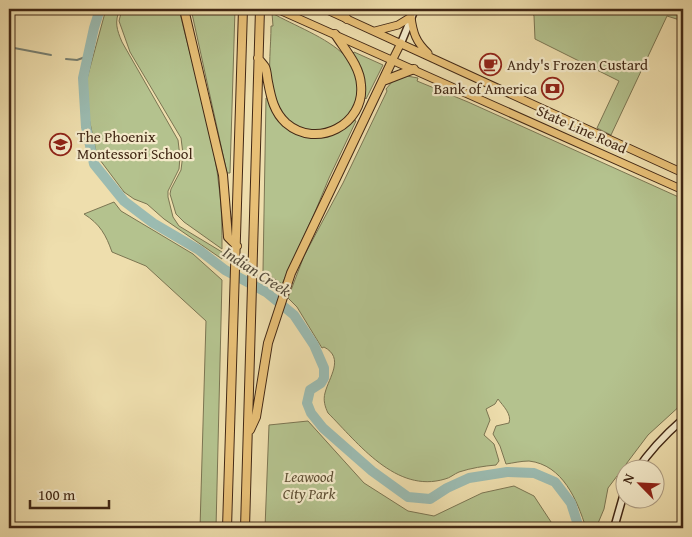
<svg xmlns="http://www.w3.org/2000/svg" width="692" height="537" viewBox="0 0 692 537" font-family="'Gentium Book Plus',serif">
<rect width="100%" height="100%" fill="#eedead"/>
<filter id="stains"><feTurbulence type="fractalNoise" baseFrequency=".004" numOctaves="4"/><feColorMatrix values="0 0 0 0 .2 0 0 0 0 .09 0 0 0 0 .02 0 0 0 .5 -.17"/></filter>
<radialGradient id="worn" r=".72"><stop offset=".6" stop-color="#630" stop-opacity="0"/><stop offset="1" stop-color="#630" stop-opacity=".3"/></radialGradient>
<!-- green -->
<path fill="#b4c28e" stroke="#7b7552" d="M 106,9 L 120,9 C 114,22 117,30 122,42 L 178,140 L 180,157 L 179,169 L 168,191 L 168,197 L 173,217 L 179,226 L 222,252 L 222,259 L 164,219 L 147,204 L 134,199 L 124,192 L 97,156 L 86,104 L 85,86 Z
M 122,9 L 179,9 C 193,70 214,132 220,195 C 222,213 222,231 222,249 L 184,222 L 176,214 L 170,194 L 171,189 L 181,170 L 183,154 L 181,138 L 130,52 L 119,21 Z
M 191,9 L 235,9 L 230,173 L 227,173 Z
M 531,9 L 683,9 L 683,21 L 667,16 L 611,135 L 597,128 L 619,81 L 535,39 L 534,16 Z
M 272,13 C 293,25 328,38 344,55 C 398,113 288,174 271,87 C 268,67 271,46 271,26 L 273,26 Z
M 354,52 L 383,65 L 366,99 L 364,97 L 352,54 Z
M 407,76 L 418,78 L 417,81 L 468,102 L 683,199 L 683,403 L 648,435 L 608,488 L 604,509 L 596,528 L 586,528 C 577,500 563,465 529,461 C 521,461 513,463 506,464 L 500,446 L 493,434 L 496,426 L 509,423 C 512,414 503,406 498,399 L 495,404 L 486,409 L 490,420 L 484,435 L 494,444 L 499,461 L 496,465 C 484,466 471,468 459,472 C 454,474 450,478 445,479 C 396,494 358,443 328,413 C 325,407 323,400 325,393 C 329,377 345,358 324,347 L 322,348 L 297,307 L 288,298 L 304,256 L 343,183 L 387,91 L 386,89 L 392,82 Z
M 266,98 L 268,98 L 285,124 L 322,137 L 342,130 L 354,120 L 356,121 L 329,178 L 315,212 L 282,284 L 263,271 Z
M 114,202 L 121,211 L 193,254 L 222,280 L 216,528 L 200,528 L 206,321 L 146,266 L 112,252 C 106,235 100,224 84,214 Z
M 308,421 L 364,483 L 408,511 L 434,516 L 482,493 L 514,486 L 534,496 L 555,528 L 265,528 L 269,425 Z"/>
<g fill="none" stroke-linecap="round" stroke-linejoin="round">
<!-- stream -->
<path stroke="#778073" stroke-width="2" d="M 9,47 L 51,55
M 66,59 L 77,60 L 88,56"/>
<!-- river -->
<path stroke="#9bbbb1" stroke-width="10" d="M 100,9 L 94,28 L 83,78 L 86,127 L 94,164 L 124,201 L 153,223 L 199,250 L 225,270 L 266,292 L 294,315 L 314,345 L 324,368 L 324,378 L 321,383 L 310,390 L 307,403 L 311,413 L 323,428 L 372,471 L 408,497 L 430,499 L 447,488 L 469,478 L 507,472 L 534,473 L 555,482 L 571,503 L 579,528"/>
<defs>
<path id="secondary" d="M 401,43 L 415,9
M 637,470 C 650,450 666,434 683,419
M 614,528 L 624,493"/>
<path id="primary" d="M 277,9 L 683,190
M 325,9 L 683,173
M 375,31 L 398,25 L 411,17 C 413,33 416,42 428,53
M 392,61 L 401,43"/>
<path id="highway" d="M 184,9 L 223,175 L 228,237 L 237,246
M 338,9 L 347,19
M 258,58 C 260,61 263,64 265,67 C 267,71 267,78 268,82 C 271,98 274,112 286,123 C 317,150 365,124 361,85 C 360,66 345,50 335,34
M 383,81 L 414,69
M 250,430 L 256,417 L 268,343 L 291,273 L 392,61
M 227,528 L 243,9
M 245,528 L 260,9"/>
</defs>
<!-- secondary casing -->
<use href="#secondary" stroke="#422815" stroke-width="9"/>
<!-- primary casing -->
<use href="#primary" stroke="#422815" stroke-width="9"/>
<!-- highway casing -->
<use href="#highway" stroke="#422815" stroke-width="10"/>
<!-- secondary -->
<use href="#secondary" stroke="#f4eaca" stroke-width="6"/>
<!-- primary -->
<use href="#primary" stroke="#e7bf76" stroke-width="7"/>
<!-- highway -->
<use href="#highway" stroke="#e7bf76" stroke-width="8"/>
</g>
<!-- icons -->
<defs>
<symbol id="cafe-ring" viewBox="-11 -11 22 22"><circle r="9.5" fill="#f4eaca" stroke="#8f2418" stroke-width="1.5"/><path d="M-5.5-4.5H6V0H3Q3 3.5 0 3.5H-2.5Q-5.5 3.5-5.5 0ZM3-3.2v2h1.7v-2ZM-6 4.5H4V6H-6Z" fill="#8f2418"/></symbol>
<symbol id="bank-ring" viewBox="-11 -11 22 22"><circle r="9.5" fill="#f4eaca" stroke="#8f2418" stroke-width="1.5"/><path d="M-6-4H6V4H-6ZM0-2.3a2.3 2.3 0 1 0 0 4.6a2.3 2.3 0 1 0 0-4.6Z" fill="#8f2418"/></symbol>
<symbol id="school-ring" viewBox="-11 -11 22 22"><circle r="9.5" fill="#f4eaca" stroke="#8f2418" stroke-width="1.5"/><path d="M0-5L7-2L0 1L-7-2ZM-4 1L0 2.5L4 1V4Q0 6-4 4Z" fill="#8f2418"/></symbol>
</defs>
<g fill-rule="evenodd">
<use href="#cafe-ring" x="478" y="52" width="25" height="25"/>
<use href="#bank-ring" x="540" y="76" width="25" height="25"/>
<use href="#school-ring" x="48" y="132" width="25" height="25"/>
</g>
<g text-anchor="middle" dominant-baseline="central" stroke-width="4.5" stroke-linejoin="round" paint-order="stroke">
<!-- poi labels -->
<g font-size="15" fill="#422815" stroke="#f4eaca" text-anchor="start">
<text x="507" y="64">Andy's Frozen Custard</text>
<text x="537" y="88" text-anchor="end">Bank of America</text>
<text x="77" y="136">The Phoenix<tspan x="77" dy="17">Montessori School</tspan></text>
</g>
<!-- street labels -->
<g font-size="15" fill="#422815" stroke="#f4eaca">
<text transform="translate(582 129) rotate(24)">State Line Road</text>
</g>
<!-- park labels -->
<g font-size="15" font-style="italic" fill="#5e4e33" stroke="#f4eaca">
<text x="309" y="476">Leawood<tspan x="309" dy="17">City Park</tspan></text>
</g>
<!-- water labels -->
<g font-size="16" font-style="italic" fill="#584d3c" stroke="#f4eaca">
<text transform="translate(257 271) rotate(33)">Indian Creek</text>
</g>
</g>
<!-- margin -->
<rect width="692" height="537" fill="none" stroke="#eedead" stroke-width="30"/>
<rect x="10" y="10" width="672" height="517" fill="none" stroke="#422815" stroke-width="2.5"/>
<rect x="15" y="15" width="662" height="507" fill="none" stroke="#422815"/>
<!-- north arrow -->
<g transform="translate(640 484) rotate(294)"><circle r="24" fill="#f4eaca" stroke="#ad9c82"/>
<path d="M0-4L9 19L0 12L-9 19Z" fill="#8f2418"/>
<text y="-8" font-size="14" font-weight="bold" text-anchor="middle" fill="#422815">N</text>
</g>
<!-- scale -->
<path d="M30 500v8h79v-8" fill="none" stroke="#422815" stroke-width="2.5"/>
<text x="38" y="500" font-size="15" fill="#422815" stroke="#f4eaca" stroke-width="4" paint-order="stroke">100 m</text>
<rect width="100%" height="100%" filter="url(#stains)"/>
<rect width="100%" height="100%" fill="url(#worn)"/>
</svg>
